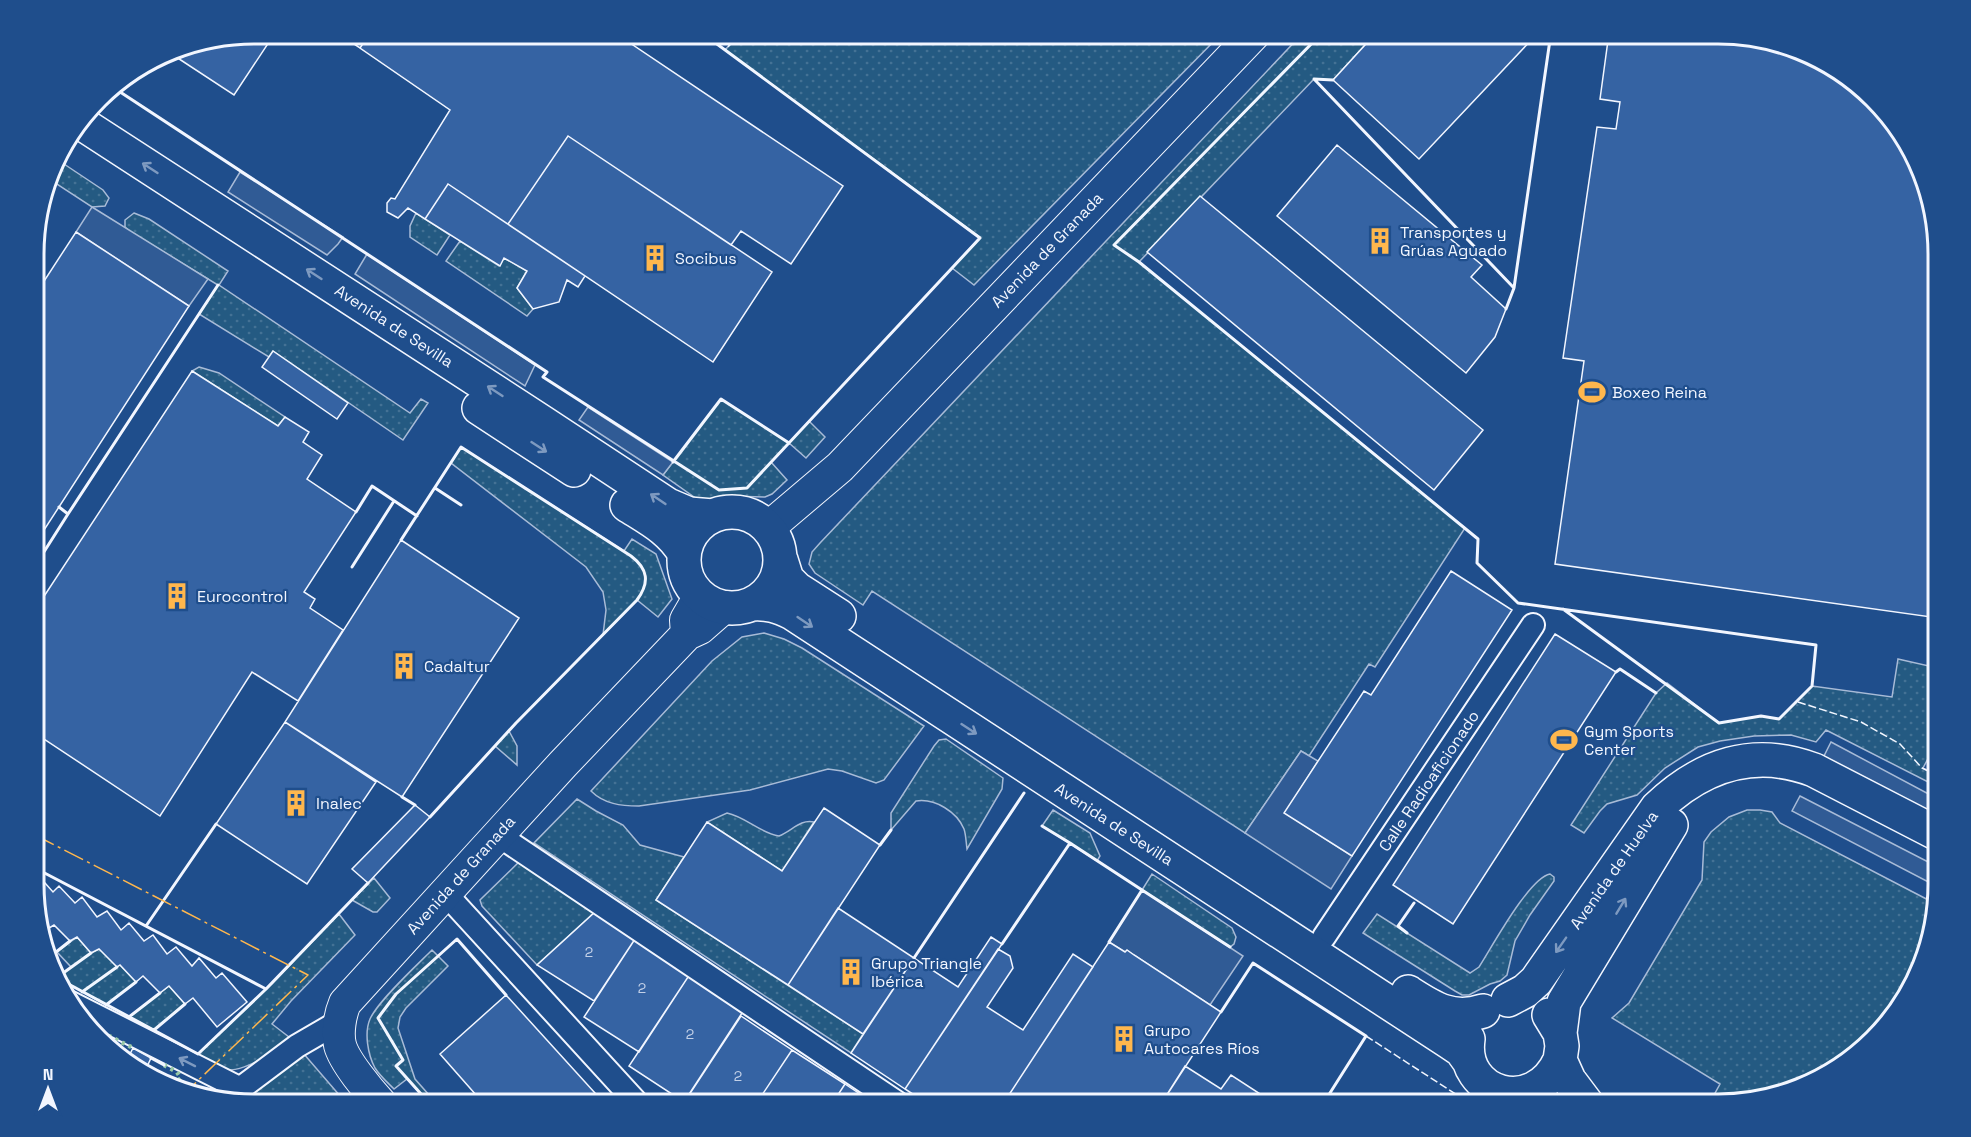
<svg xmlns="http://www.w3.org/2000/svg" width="1971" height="1137" viewBox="0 0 1971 1137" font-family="'Space Grotesk',sans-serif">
<defs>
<pattern id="grass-dots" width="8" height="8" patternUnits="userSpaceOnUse" patternTransform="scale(1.5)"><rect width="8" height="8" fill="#245a82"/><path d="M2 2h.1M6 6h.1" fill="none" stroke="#447295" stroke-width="1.8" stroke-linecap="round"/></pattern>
</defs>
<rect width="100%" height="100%" fill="#1f4e8c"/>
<!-- grass -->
<path fill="url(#grass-dots)" stroke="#a8bbd7" stroke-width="1.5" d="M 741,33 L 1222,33 L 974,285 L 952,268 L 980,237 L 725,50 Z
M 1303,33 L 1376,33 L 1333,80 L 1314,79 L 1139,262 L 1465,528 L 1375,667 L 1369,664 L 1309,756 L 1301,751 L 1245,833 L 872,591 L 863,605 L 815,573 L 809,564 L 812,552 L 820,543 Z
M 55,158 L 103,190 L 109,198 L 105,206 L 92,207 L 49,179 Z
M 134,213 L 149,219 L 228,271 L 219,285 L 410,413 L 421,399 L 428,403 L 403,440 L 273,351 L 269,357 L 199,314 L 218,285 L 129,231 L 125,227 L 125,220 Z
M 416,213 L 450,235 L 437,255 L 410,237 L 410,226 Z
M 460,241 L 499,266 L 504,258 L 527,271 L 517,288 L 533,309 L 527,316 L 446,261 Z
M 199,367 L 219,373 L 285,417 L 278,426 L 192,371 Z
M 721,399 L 789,443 L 809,421 L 825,437 L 806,458 L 789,443 L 771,462 L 787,480 L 772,494 L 765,497 L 728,496 L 707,500 L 697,499 L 663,475 Z
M 461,447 L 624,551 L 632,539 L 656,554 L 672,599 L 658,617 L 637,600 L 603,635 L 606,610 L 603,592 L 586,567 L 451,463 Z
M 764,633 L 784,639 L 802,648 L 924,726 L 884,780 L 876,783 L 842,771 L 828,769 L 750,790 L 639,806 C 621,806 604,804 591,791 L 712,661 L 742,637 Z
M 1898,659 L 1938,668 L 1938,740 L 1923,768 L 1938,776 L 1938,787 L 1826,730 L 1816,742 L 1791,735 L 1754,736 L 1720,741 L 1698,747 L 1665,768 L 1637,795 L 1607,804 L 1600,811 L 1584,833 L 1571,825 L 1656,693 L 1667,683 L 1719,723 L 1761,716 L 1779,719 L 1812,686 L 1892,697 Z
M 509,731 L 517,746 L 517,765 L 495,746 Z
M 946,739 L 1003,778 L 1002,789 L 967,849 C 966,842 966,835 964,829 C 957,812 935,798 916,801 L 891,830 L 891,813 L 934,746 L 939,740 Z
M 577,799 L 596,811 L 623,825 L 640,845 L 684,857 L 656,900 L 863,1034 L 851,1053 L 534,843 Z
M 1053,810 L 1090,833 L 1100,856 L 1097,861 L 1042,826 Z
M 1747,810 L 1760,810 L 1772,812 L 1780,823 L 1936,904 L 1908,994 L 1828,1074 L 1732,1104 L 1709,1104 L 1720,1084 L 1612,1018 L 1629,1003 L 1702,880 L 1704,842 L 1711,832 L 1729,817 Z
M 727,813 C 746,817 760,833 779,836 C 792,831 800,819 814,822 L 782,871 L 707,822 Z
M 520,861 L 595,912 L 537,965 L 482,906 L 480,900 Z
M 1152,874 L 1232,928 L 1236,937 L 1234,944 L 1230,947 L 1142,890 Z
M 1550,874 L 1554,877 L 1554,881 L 1530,915 L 1515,941 L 1507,975 L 1500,981 L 1490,984 L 1469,995 L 1462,995 L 1455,991 L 1363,933 L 1377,914 L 1470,973 L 1479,967 C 1492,947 1529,878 1550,874 Z
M 374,878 L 390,898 L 377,912 L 373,912 L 352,900 Z
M 339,914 L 355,935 L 291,1001 L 272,1024 L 289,1037 C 267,1059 222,1089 198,1054 L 272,984 Z
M 77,937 L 91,953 L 99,949 L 120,965 L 136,982 L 106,1005 L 61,980 L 59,976 L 71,967 L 57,952 Z
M 432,950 L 448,966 L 406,1008 L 400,1017 L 398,1028 L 415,1079 L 437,1104 L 430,1104 L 407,1079 L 394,1089 C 388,1083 380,1076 375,1068 C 368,1055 364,1033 370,1019 C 378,1001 417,965 432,950 Z
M 169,986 L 185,1004 L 154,1030 L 129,1017 Z
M 297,1046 L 347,1104 L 253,1104 L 225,1100 Z"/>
<!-- parking -->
<path fill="#305b95" stroke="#a8bbd7" stroke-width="1.5" d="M 240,172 L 343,237 L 338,244 L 327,255 L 228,192 Z
M 92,207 L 208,279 L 189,306 L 76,232 Z
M 367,254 L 535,365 L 525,386 L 355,274 Z
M 588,407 L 673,462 L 663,475 L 579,420 Z
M 1831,742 L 1938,799 L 1938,819 L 1823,758 Z
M 1301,751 L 1318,761 L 1285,813 L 1352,856 L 1331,889 L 1245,833 Z
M 1800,796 L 1938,867 L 1938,887 L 1792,811 Z
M 1142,890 L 1243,956 L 1210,1005 L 1134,955 L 1127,951 L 1125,952 L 1109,942 Z"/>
<!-- building -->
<path fill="#3563a3" stroke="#f2f6ff" stroke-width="1.5" d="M 254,33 L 275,33 L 234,95 L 167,51 Z
M 337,33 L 370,33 L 360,48 Z
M 370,33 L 615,33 L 843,186 L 791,264 L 741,231 L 731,245 L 568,136 L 508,224 L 448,184 L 425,219 L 408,208 L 398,218 L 387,212 L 387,203 L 391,198 L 395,199 L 450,110 L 360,48 Z
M 1376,33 L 1535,33 L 1536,35 L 1419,159 L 1333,80 Z
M 1609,33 L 1718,33 L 1775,41 L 1828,63 L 1901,131 L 1937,239 L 1938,618 L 1555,564 L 1584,361 L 1563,358 L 1597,127 L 1616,129 L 1620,102 L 1600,99 Z
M 568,136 L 772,272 L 713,362 L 508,224 Z
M 1337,145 L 1482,265 L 1471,277 L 1506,309 L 1495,337 L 1466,373 L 1277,216 Z
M 448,184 L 585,276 L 578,287 L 567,280 L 559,302 L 533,309 L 517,288 L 527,271 L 504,258 L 500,266 L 425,219 Z
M 1200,196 L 1483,430 L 1434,490 L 1147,252 Z
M 76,232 L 189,306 L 35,544 L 35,295 Z
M 273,351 L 348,403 L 337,419 L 262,367 Z
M 192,371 L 278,426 L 285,417 L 309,432 L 303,442 L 322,455 L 307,479 L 356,512 L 304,592 L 315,599 L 310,608 L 343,630 L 298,701 L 252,672 L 160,816 L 35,733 L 35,610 Z
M 401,540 L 519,618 L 402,797 L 285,722 Z
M 1451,571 L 1512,610 L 1352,856 L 1284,813 L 1364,691 L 1371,695 Z
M 1555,634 L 1616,672 L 1453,924 L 1393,885 Z
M 285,722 L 376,782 L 307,884 L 216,824 Z
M 415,805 L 430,817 L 368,883 L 352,869 Z
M 824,808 L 880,845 L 788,985 L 656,900 L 707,822 L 782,871 Z
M 37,874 L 53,892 L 59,886 L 75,903 L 82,897 L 97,917 L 107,911 L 121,930 L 129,923 L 144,941 L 153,935 L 167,954 L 176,947 L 192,966 L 199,958 L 216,978 L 222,973 L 247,1002 L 217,1027 L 193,998 L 185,1004 L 169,986 L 160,993 L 143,976 L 136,982 L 120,965 L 117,967 L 99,949 L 91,953 L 77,937 L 70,941 L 54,925 L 46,930 L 39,922 L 35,912 L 35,876 Z
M 838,908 L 914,958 L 863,1034 L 788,985 Z
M 595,912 L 635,939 L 594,1001 L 537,965 Z
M 991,937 L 1002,944 L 905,1089 L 851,1053 L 914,958 L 958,987 Z
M 635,939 L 690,974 L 639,1052 L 584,1017 Z
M 1109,942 L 1125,952 L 1127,950 L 1134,955 L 1221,1012 L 1161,1104 L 1003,1104 Z
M 998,949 L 1010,956 L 1013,968 L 987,1007 L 1023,1030 L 1073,954 L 1093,967 L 1003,1104 L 928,1104 L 905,1089 Z
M 690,974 L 744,1010 L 684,1102 L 629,1066 Z
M 506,995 L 605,1104 L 484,1104 L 440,1054 Z
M 741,1016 L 792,1050 L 756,1104 L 683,1104 Z
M 133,1048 L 151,1058 L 145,1071 L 127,1060 Z
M 792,1050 L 845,1084 L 832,1104 L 756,1104 Z
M 1185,1066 L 1221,1089 L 1231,1075 L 1271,1101 L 1269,1104 L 1161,1104 Z
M 845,1084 L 875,1104 L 832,1104 Z"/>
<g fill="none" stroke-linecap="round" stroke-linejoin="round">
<defs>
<path id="street" d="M 498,835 L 899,1104
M 445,893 L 638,1104
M 1324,937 L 1533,625
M 69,1002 L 239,1088
M 225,1100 L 297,1046 L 340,1021"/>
<path id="secondary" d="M 768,528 L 840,467 L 1255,33
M 687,634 L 686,620 L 700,596
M 381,1104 C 369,1091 344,1061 340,1045 C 337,1032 340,1015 345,1003 L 563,764 L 687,634 L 700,628 L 724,607"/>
<path id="primary" d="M 81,123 L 542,422 L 668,505 L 689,514 L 713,516
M 479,408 L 574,470
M 627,505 C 649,519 671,530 684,553
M684 560a48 48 0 1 1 96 0a48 48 0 1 1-96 0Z
M 781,560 L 787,579 L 797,589 L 839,616
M 752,604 C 768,603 778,606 792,613 L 1449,1042 L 1461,1050 L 1469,1061
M 1408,992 C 1433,1008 1452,1021 1483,1011
M 1508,1000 L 1525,991 L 1536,981 L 1657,808 C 1702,765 1754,747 1814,770 L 1938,834
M 1549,1015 L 1560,1033 L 1562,1046 L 1560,1060 L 1569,1080 L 1587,1104
M 1560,1033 L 1564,1002 L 1671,825
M 1468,1039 C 1460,1095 1534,1117 1560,1060"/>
</defs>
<!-- street casing -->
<use href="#street" stroke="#f2f6ff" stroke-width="26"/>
<!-- secondary casing -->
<use href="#secondary" stroke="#f2f6ff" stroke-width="34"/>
<!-- primary casing -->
<use href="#primary" stroke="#f2f6ff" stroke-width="36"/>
<!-- street -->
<use href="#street" stroke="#1f4e8c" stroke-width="22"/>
<!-- secondary -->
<use href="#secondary" stroke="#1f4e8c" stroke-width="32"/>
<!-- primary -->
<use href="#primary" stroke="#1f4e8c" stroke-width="33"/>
<!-- hedge -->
<path stroke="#97c8a6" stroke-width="4.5" stroke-dasharray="3 4.5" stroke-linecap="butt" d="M 95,1029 L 133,1048
M 164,1065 L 177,1072 L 181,1078 L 172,1086"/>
<!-- fence -->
<path stroke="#f2f6ff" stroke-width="1.5" stroke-dasharray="8 3" stroke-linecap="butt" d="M 702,33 L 725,50 L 741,33
M 1798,702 L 1861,722 L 1900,744 L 1922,768 L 1938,776
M 1366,1036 L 1471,1104"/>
<!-- wall -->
<path stroke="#f2f6ff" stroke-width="3" d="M 1322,33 L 1114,245 L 1139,262 L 1478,539 L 1477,563 L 1518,603 L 1816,645 L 1812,686 L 1779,719 L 1761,716 L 1719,723 L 1563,609
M 1333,80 L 1314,79 L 1514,288 L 1551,33
M 111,86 L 547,372 L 543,377 L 719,490 L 747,488 L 980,238 L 702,33
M 1506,309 L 1514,288
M 673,462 L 721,399 L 789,443
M 435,488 L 461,505
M 356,512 L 372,486 L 417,516
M 68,514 L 218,285
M 401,540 L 461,447 L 631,556 C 648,569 650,582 637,600 L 516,723 L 430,817
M 35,566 L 68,514 L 59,507
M 352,567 L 394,501
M 1616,672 L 1620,669 L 1656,693
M 402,797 L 415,805
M 1070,843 L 1142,890 L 1109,942
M 880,845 L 891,830
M 35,868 L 266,989 L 198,1054 L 61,980
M 1142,890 L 1230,947
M 146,926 L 216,824
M 1407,933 L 1398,926 L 1414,903
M 1002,944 L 1070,843 L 1042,826
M 51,956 L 70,941
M 914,958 L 1024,793
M 59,976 L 91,953
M 266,989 L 368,883
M 82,992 L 117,967
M 106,1005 L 136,982
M 1221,1012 L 1253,963 L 1366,1036 L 1323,1104
M 129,1017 L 160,993
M 154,1030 L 185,1004
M 151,1058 L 164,1065
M 430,1104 L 396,1066 L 403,1060 L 378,1018 L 396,994 L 457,939 L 506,995"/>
<!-- power -->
<path stroke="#ffb74d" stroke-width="1.5" stroke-dasharray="21 4.5 3 4.5" stroke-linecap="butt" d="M 35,835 L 308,975 L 186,1092"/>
</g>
<!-- one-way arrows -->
<defs><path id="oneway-shaft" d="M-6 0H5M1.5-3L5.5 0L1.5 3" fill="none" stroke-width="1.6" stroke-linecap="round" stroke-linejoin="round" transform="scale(1.5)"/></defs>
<g stroke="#7e9ac0">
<use href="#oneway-shaft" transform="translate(150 168) rotate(-147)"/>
<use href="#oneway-shaft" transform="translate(314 274) rotate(-147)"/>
<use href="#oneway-shaft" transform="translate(495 391) rotate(-147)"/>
<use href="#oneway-shaft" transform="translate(539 447) rotate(33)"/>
<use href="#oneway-shaft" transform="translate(658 499) rotate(-146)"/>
<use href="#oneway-shaft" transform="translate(805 622) rotate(34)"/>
<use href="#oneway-shaft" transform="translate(969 729) rotate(33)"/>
<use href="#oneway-shaft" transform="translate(1621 906) rotate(-59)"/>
<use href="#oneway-shaft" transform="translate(1561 945) rotate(125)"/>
<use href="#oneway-shaft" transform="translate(187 1062) rotate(-153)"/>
</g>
<!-- icons -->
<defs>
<symbol id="building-bare" viewBox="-9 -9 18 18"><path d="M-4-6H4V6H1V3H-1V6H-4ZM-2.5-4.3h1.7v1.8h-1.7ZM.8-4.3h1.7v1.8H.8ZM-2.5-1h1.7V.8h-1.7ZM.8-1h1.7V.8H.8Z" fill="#ffb74d" stroke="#1f4e8c" stroke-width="2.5" paint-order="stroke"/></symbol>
<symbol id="stadium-bare" viewBox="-9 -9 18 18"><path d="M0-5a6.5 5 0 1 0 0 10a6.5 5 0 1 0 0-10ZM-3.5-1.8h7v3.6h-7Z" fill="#ffb74d" stroke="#1f4e8c" stroke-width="2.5" paint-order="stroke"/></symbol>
</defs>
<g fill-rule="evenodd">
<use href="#building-bare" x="1361" y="222" width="38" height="38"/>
<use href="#building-bare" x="636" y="239" width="38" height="38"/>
<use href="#stadium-bare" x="1573" y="373" width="38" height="38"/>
<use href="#building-bare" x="158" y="577" width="38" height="38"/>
<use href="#building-bare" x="385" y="647" width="38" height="38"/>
<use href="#stadium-bare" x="1545" y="721" width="38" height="38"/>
<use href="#building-bare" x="277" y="784" width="38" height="38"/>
<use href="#building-bare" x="832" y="953" width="38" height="38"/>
<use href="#building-bare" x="1105" y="1020" width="38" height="38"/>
</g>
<g text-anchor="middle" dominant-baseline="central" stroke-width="4.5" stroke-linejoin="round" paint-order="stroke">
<!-- number labels -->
<g font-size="14" fill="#c3d1e8">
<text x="589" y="952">2</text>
<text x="642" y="988">2</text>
<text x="690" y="1034">2</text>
<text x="738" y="1076">2</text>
</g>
<!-- poi labels -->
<g font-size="16" fill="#f2f6ff" stroke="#1f4e8c" text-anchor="start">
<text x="1400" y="232">Transportes y<tspan x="1400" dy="18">Grúas Aguado</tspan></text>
<text x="675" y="258">Socibus</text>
<text x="1612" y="392">Boxeo Reina</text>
<text x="197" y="596">Eurocontrol</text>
<text x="424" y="666">Cadaltur</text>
<text x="1584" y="731">Gym Sports<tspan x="1584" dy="18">Center</tspan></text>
<text x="316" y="803">Inalec</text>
<text x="871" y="963">Grupo Triangle<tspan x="871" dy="18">Ibérica</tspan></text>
<text x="1144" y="1030">Grupo<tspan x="1144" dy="18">Autocares Ríos</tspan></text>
</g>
<!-- street labels -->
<g font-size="16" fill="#f2f6ff" stroke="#1f4e8c">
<text transform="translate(1047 250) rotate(-46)">Avenida de Granada</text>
<text transform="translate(394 326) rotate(33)">Avenida de Sevilla</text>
<text transform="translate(1429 781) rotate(-56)">Calle Radioaficionado</text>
<text transform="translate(1114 824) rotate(33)">Avenida de Sevilla</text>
<text transform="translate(1614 870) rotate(-55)">Avenida de Huelva</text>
<text transform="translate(461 875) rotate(-48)">Avenida de Granada</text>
</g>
</g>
<!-- crop -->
<path d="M0 0H1971V1137H0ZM254 44H1718A210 210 0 0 1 1928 254V884A210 210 0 0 1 1718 1094H254A210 210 0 0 1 44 884V254A210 210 0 0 1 254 44Z" fill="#1f4e8c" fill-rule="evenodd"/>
<path fill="none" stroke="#f2f6ff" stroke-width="3" d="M254 44H1718A210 210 0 0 1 1928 254V884A210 210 0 0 1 1718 1094H254A210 210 0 0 1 44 884V254A210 210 0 0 1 254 44Z"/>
<!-- north arrow -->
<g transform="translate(48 1089)" stroke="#1f4e8c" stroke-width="4.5" paint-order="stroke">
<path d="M0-4.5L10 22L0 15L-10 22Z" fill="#f2f6ff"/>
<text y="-9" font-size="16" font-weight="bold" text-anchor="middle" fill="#f2f6ff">N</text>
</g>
</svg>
